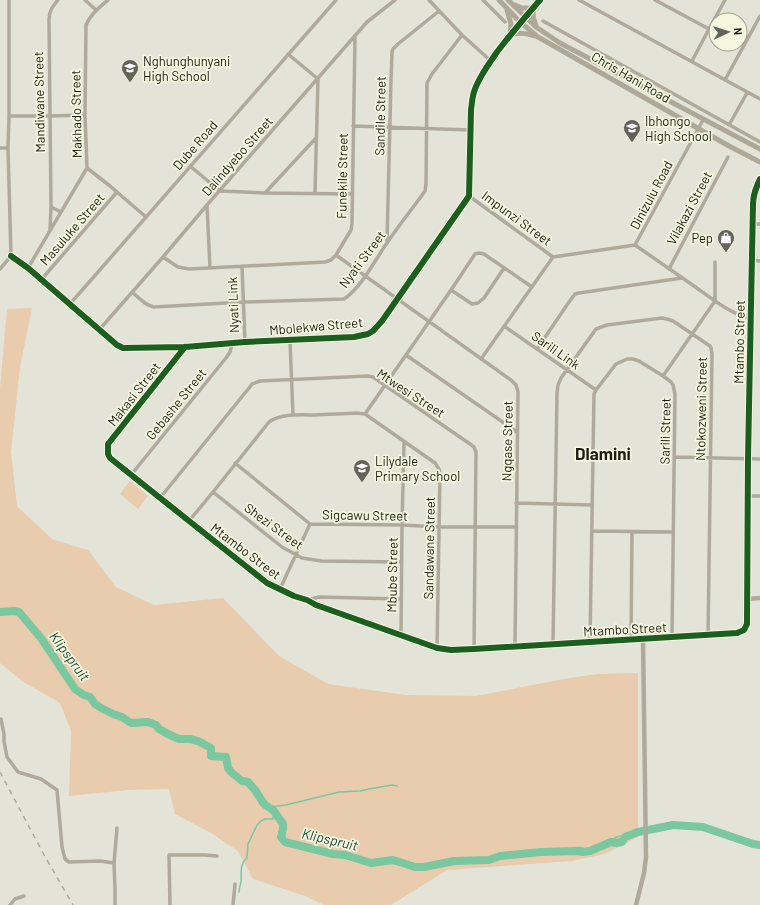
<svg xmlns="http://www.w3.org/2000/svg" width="760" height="905" viewBox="0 0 760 905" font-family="Barlow,sans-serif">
<rect width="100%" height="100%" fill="#e3e4d7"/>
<!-- green -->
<path fill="#e9cbae" d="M 32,308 L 20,367 L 11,452 L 17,506 L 52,539 L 88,550 L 116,587 L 154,605 L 223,598 L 279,656 L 328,684 L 406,695 L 476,696 L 569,678 L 598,674 L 638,673 L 638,837 L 605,854 L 572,861 L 447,870 L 391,905 L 324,905 L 305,896 L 253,879 L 238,851 L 211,833 L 175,814 L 169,789 L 128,790 L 69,796 L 71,731 L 60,703 L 22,681 L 0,663 L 0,389 L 7,309 Z
M 130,481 L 148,496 L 138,509 L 120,494 Z"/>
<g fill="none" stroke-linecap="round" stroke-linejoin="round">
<!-- stream -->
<path stroke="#79c89f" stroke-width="1.5" d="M 269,807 L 286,805 L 339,792 L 360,791 L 369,789 L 392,785 L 397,786
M 609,843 C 614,838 618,835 626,836
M 573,851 L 579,847 L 592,851
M 239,892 C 239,889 240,886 241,882 C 242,873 239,864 247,858 L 248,844 L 257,825 L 261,821 L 265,819 L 273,819 L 274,811"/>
<!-- river -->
<path stroke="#79c89f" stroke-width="8" d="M 0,612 L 14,611 L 19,612 L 41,638 L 75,689 L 84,695 L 90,697 L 95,704 L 101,708 L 113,714 L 122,717 L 131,723 L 148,722 L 156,725 L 159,729 L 168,734 L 179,739 L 191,739 L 200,742 L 211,748 L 211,756 L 226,757 L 228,768 L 232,773 L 242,781 L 248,782 L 255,790 L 264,804 L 274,811 L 283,824 L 283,829 L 281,837 L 285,842 L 333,854 L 345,855 L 371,863 L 393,860 L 415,867 L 424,867 L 454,861 L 489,860 L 500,856 L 541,852 L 577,851 L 583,852 L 590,851 L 611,842 L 616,843 L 622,842 L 625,837 L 638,832 L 673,825 L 703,827 L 753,844 L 760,845"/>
<!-- minor -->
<path stroke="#b0aa9c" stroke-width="3.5" d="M 85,0 L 96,10
M 429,0 L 462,35 L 491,61
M 483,0 L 505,22
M 579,0 L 760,99
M 655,0 L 709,29
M 543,21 L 760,142
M 288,54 L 318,79 L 315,193
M 692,61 L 709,29 L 725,0
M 725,80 L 760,16
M 9,116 L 50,116 L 85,115
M 729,125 L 747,93
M 353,126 L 470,130
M 0,148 L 8,148
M 190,166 L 220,191 L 265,193 L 352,194
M 87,168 L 110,186 L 146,217
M 265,193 L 316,138
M 469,196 L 553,257
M 207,205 L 210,268
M 51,207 L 61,212
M 753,224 L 760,224
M 50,229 L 51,207 L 49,19 C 49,11 53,6 58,0
M 387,242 L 391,81 L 392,52 L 393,49 L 398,44 L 439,11
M 635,245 C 655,259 675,273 694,286 C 710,297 731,315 750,318
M 336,255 L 511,380 L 516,385 L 518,392 L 515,646
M 11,256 L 28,268 L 117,345 L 123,348 L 185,347 L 245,342 L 354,337 L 368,334 L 373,331 L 382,321 L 469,196 L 471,110 C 472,104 472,98 474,92 C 478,78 489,64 497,52 C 511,34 525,17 540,0
M 163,257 L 178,267 L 189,269 L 325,262 L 331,260 L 336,255 L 351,230 L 352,224 L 355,37
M 752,260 L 760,261
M 242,266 L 245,342
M 28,268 L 87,168 L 85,115 L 86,25 C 90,15 99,7 108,0
M 0,269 L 11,256 L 8,148 L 9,116 L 9,0
M 669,269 L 728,157
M 41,280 L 117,192
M 451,290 L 472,304 L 478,303 L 484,298 L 504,268
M 132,292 C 139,298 146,306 154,307 L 244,302 L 344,299 C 361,288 375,260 387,243 C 399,225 413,208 425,191 L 426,184 L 427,83 L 432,74 L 462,35
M 70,304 L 336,0
M 504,326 L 596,390
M 99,330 L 163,257 L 207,205 L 367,22 L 395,0
M 290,341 L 293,415
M 185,347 L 108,444 L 108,454 L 110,458 L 228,552 L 267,583 L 294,596 L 307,600 L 316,605 L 437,648 L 451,650 L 643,639
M 537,349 L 569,302 L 575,294 L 579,293 L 682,278
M 406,355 L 517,432
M 481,359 L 553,257 L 635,245 L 703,120
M 663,376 L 715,301 L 715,262
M 365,414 L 451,290 L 475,254 L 479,253 L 484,254 L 532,287
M 674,457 L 760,459
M 235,463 L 310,524 L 402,525 L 439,527 L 516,527
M 131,475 L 226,358 L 230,352 L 232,344
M 213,492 L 282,547 L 302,558 L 321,561 L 402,562
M 748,496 L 760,496
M 160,498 L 249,388 L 252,384 L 260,381 L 368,376 L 373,377 L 470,444 L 474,447 L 476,452 L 474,649
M 516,503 L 592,505
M 189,521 L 213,492 L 269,422 C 281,413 301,415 315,415 C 329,414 343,414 357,413 L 365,414 L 435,463 L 439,469 L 440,473 L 437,648
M 592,531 L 673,532
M 280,589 L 310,524
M 307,600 L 319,597 L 401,599
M 401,636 L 402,525 L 404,443
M 631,640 L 632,532
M 590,642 L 594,394 L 596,390 L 616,364 L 627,359 L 633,359 L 639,361 L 663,376 L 671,382 L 673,385 L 675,394 L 672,638
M 553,644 L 557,393 L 558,385 L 561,378 L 596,329 L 607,325 L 662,318 L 667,319 L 673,321 L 710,346 L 711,348 L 712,354 L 708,636
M 1,719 L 4,734 L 4,741 L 7,757 L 15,768 L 18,772 L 41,779 L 57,790 L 62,847 L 65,859 L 69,862 L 100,861 L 114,863
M 10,905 L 15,899 L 24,896
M 115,905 L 115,889 L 114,863 L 117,828
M 170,905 L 169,855 L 205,855 L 217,856
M 233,905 L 235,884"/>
<!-- tertiary -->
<path stroke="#b0aa9c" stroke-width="4.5" d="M 747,599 L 760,598
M 636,905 L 644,873 L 646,857 L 643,639 L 735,634 C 741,633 745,630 747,624 L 748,458 L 753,204 C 753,195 756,188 760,179"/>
<!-- secondary -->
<path stroke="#aea898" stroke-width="5" d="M 499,0 L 520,22 L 538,37 L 729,146 L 760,162
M 508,0 L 536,27 L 560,43 L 760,149
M 515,5 L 522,8 L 533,8
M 534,6 L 533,16 L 536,26
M 507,10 L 511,24 L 510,34
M 509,36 C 519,32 525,33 535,36"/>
<!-- rail -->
<path stroke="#aba89c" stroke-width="1.5" stroke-dasharray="5 5" stroke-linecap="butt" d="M 0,772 L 43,853 L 73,905"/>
<defs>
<path id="cycleway" d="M 11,256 L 28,268 L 117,345 L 123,348 L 185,347 L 245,342 L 354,337 L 368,334 L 373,331 L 382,321 L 469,196 L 471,110 C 472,104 472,98 474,92 C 478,78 489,64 497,52 C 511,34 525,17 540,0
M 185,347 L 108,444 L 108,454 L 110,458 L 228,552 L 267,583 L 294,596 L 307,600 L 316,605 L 437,648 L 451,650 L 474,649 L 737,633 L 744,630 L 747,624 L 748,458 L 753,204 C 753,195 756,188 760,179"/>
</defs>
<!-- cycleway casing -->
<use href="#cycleway" stroke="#f5f6df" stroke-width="8"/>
<!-- cycleway -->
<use href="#cycleway" stroke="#1b5e20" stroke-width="6"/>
</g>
<!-- icons -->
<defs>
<symbol id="school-pin" viewBox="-11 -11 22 30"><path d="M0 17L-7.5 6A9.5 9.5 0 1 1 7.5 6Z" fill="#626359" stroke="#f5f6df"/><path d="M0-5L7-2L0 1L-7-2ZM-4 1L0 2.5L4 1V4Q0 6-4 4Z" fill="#fff"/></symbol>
<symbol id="shop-pin" viewBox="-11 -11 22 30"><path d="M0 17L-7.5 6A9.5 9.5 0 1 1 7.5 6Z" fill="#626359" stroke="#f5f6df"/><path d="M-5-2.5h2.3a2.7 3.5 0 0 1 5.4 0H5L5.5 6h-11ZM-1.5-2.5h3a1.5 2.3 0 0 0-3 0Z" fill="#fff"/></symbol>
</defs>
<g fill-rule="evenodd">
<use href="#school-pin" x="120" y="58" width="20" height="27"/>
<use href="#school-pin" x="622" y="118" width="20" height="27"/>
<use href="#shop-pin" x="716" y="228" width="20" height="27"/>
<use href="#school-pin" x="352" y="458" width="20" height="27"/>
</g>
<g text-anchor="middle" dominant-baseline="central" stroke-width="3.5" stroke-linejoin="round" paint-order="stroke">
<!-- poi labels -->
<g font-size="13" fill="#1c1d15" stroke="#f5f6df" text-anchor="start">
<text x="143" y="61">Nghunghunyani<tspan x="143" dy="15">High School</tspan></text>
<text x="645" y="121">Ibhongo<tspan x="645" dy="15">High School</tspan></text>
<text x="713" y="238" text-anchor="end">Pep</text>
<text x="375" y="461">Lilydale<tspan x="375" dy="15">Primary School</tspan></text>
</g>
<!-- street labels -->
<g font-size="13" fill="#1c1d15" stroke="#f5f6df">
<text transform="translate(631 77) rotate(30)">Chris Hani Road</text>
<text transform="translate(39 102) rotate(-91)">Mandiwane Street</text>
<text transform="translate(76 114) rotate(-91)">Makhado Street</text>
<text transform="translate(380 116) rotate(-89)">Sandile Street</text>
<text transform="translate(195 145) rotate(-49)">Dube Road</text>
<text transform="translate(237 156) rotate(-49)">Dalindyebo Street</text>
<text transform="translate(342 176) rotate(-89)">Funekile Street</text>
<text transform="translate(651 195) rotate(-62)">Dinizulu Road</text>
<text transform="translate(689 208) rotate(-62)">Vilakazi Street</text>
<text transform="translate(517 218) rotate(36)">Impunzi Street</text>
<text transform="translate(72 229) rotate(-49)">Masuluke Street</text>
<text transform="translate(362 259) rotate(-53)">Nyati Street</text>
<text transform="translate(233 305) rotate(-92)">Nyati Link</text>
<text transform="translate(316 326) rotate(-5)">Mbolekwa Street</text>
<text transform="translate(739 342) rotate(-89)">Mtambo Street</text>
<text transform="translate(556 350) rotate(35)">Sarili Link</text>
<text transform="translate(411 393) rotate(33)">Mtwesi Street</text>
<text transform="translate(134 394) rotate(-52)">Makasi Street</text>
<text transform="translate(176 404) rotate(-51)">Gebashe Street</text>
<text transform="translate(701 409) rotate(-89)">Ntokozweni Street</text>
<text transform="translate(665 431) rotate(-89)">Sarili Street</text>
<text transform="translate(507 441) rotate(-89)">Ngqase Street</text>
<text transform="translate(365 515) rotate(1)">Sigcawu Street</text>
<text transform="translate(274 526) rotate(36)">Shezi Street</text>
<text transform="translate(429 548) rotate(-89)">Sandawane Street</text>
<text transform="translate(246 551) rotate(37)">Mtambo Street</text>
<text transform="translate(392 575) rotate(-89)">Mbube Street</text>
<text transform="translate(625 629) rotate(-3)">Mtambo Street</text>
</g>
<!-- water labels -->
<g font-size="14" font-style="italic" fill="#22503a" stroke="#f5f6df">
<text transform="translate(70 656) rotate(54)">Klipspruit</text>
<text transform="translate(330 839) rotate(13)">Klipspruit</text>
</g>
<!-- district labels -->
<g font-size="17" font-weight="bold" fill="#1c1d15" stroke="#f5f6df">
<text x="603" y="453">Dlamini</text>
</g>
</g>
<!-- north arrow -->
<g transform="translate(728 32) rotate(86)"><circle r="19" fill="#f5f6df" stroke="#9e9f8e"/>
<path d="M0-3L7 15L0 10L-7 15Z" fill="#626359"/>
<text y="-6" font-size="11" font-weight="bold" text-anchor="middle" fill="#1c1d15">N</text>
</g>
</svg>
